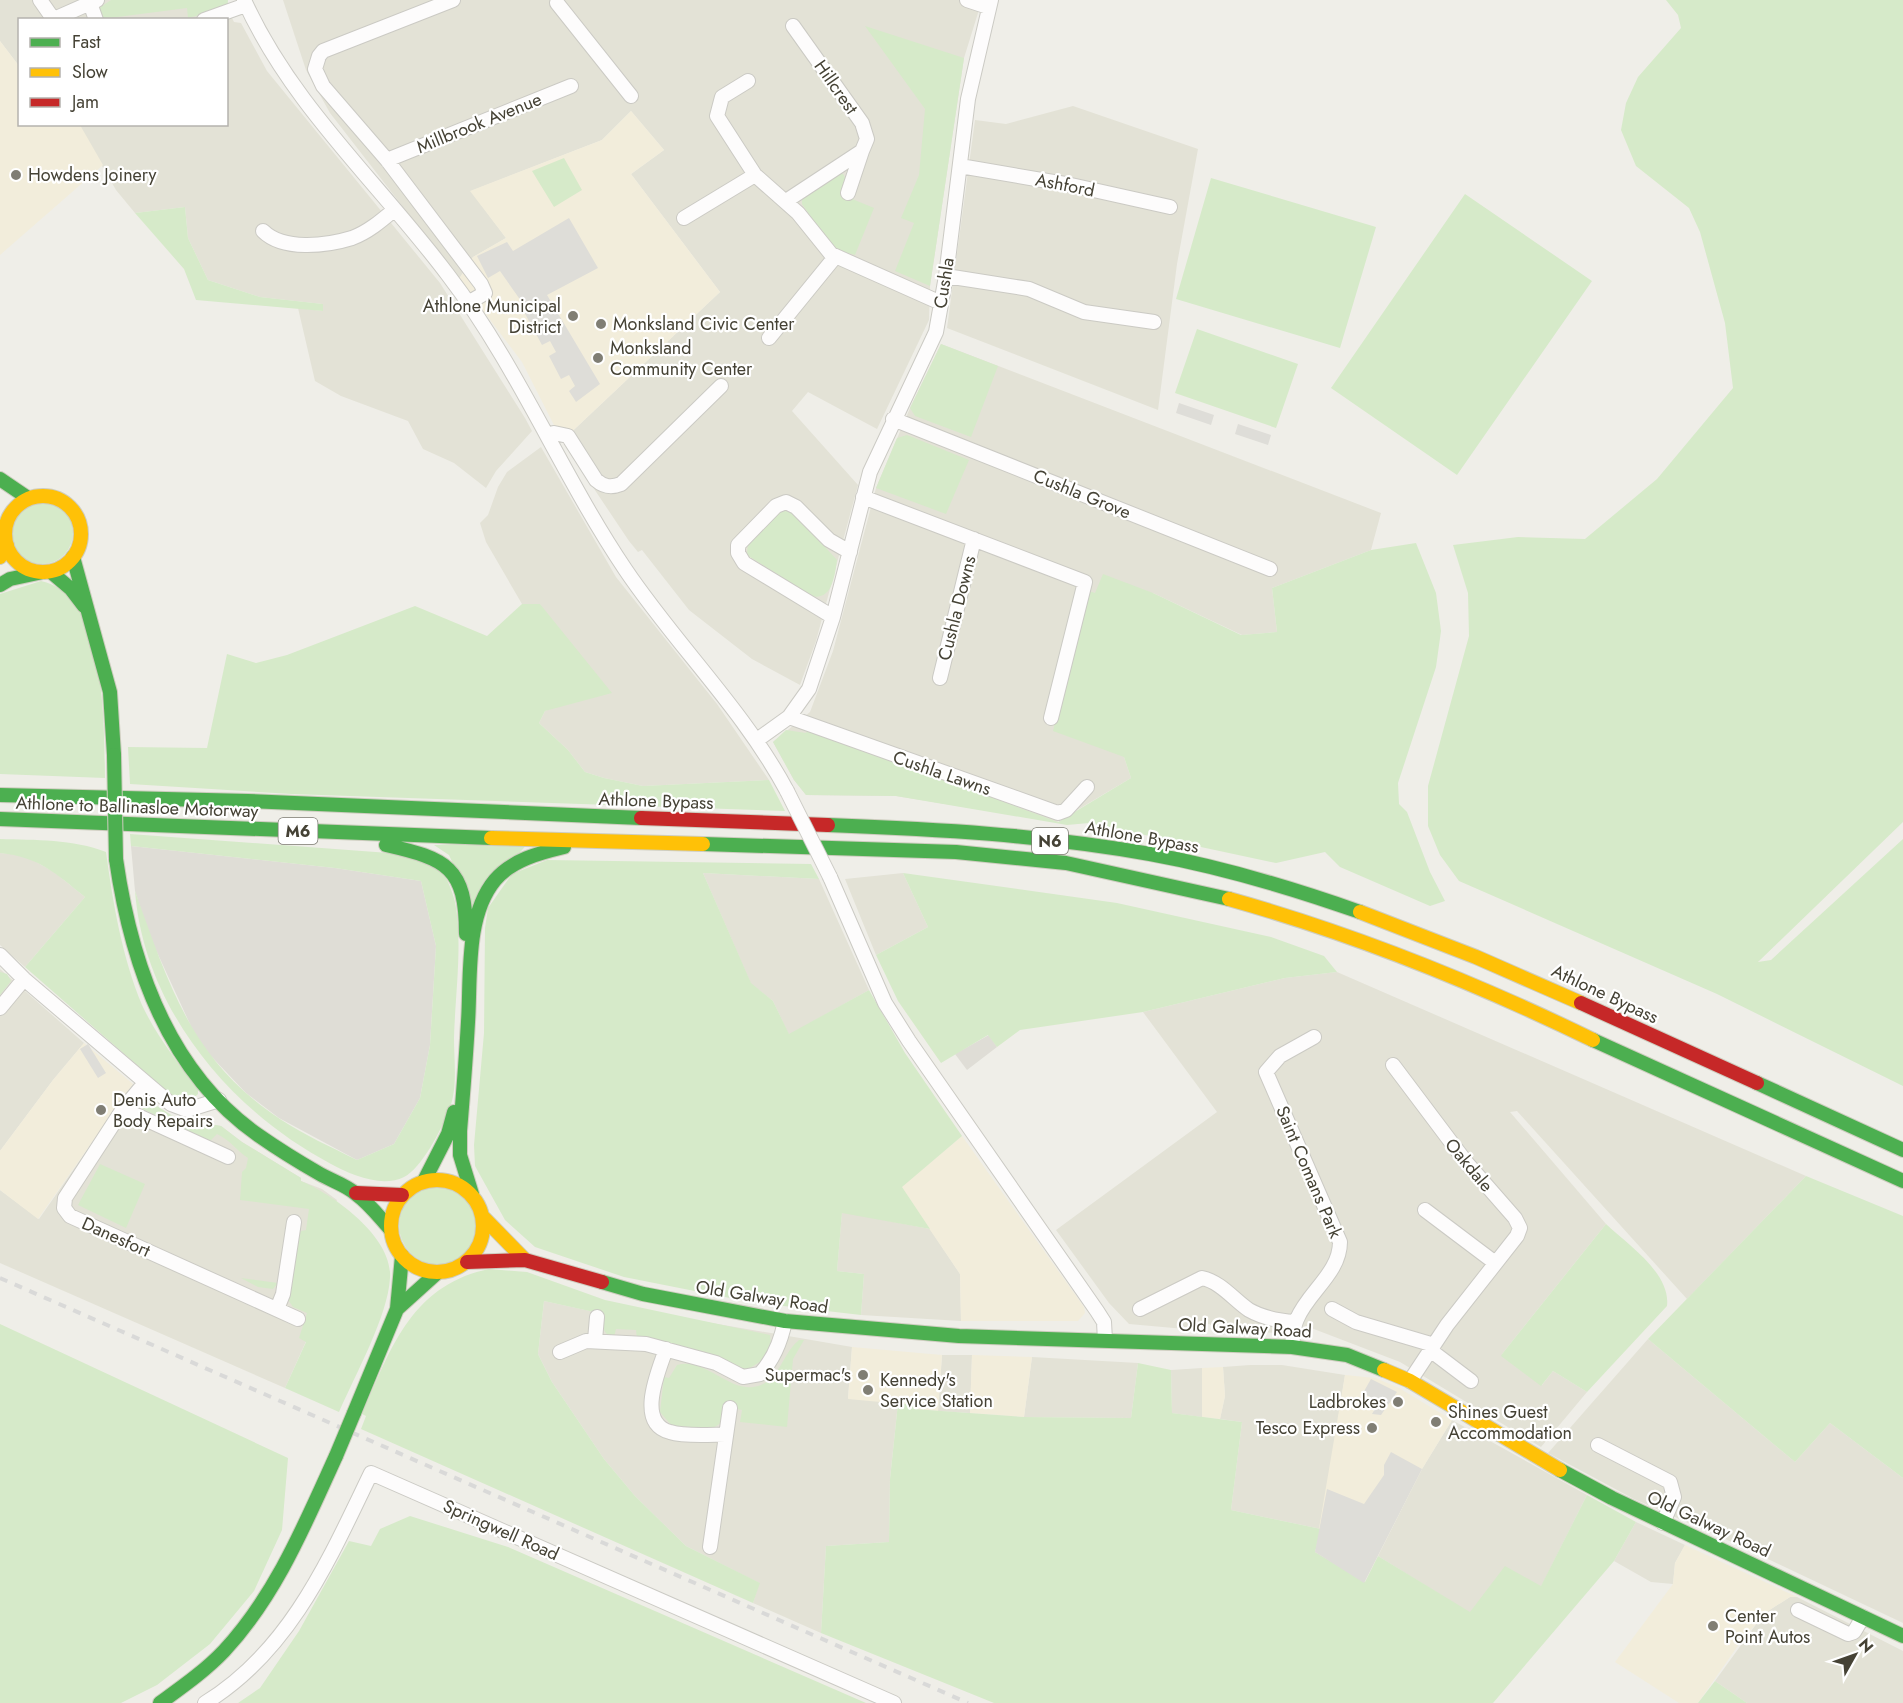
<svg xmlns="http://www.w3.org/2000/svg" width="1903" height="1703" viewBox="0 0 1903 1703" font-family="Jost,sans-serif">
<rect width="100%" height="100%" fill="#efeee8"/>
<!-- residential -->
<path fill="#e3e2d6" d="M 0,0 L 228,0 L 227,8 L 234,22 L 241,23 L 267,71 L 440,283 L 525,418 L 532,431 L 496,471 L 486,488 L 454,463 L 423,449 L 408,421 L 341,396 L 315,381 L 298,308 L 323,311 L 323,304 L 260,297 L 208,280 L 188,238 L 185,207 L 135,213 L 116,190 L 84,135 L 80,125 L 226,124 L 226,20 L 20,20 L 19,66 L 0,41 Z
M 283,0 L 982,0 L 964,58 L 930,286 L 929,320 L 877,429 L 808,392 L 792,411 L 858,485 L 816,641 L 800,685 L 752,659 L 689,610 L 642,550 L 638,552 L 629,541 L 562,441 L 720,292 L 631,174 L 664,150 L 631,111 L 602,140 L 471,191 L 506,238 L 473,257 L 459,279 L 330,113 L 306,70 Z
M 1073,106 L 1198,149 L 1177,264 L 1158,410 L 947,328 L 975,120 L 1006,124 Z
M 941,344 L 1381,513 L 1371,550 L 1272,588 L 1277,632 L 1242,635 L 1153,593 L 1124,757 L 1131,778 L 1057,822 L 896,796 L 806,795 L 794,780 L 773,742 L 810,712 L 833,651 L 876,488 L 910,408 Z
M 541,447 L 616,577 L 717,704 L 769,780 L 643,786 L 604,778 L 585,772 L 568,750 L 539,723 L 545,711 L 560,705 L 540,604 L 522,604 L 486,542 L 480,523 L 488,515 L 498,487 L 507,472 Z
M 0,853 L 24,855 L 54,872 L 85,897 L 25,967 L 0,945 Z
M 703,873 L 819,879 L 869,990 L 789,1035 L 773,1001 L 751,984 Z
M 903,873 L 928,927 L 876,955 L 845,879 Z
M 0,969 L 84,1043 L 53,1080 L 0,1151 Z
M 1337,972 L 1806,1176 L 1687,1299 L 1517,1111 L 1510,1112 L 1606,1224 L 1502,1354 L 1542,1385 L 1553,1371 L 1587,1392 L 1541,1447 L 1400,1362 L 1306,1326 L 1277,1333 L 1222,1330 L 1209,1324 L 1185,1329 L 1129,1324 L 1109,1303 L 1056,1230 L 1217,1112 L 1143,1012 L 1285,978 Z
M 133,1084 L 149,1101 L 169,1116 L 221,1126 L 242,1142 L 301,1178 L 301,1181 L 322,1189 L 337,1200 L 308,1337 L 285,1388 L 0,1263 L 0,1190 L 39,1219 Z
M 842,1212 L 930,1229 L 960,1274 L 961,1321 L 861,1315 L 864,1274 L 837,1271 Z
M 544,1301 L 604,1314 L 677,1317 L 852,1347 L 848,1398 L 898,1403 L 890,1479 L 889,1542 L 826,1546 L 821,1633 L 753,1603 L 759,1583 L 686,1546 L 635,1496 L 604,1459 L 552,1382 L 538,1354 Z
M 1648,1339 L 1795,1462 L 1830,1423 L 1903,1478 L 1903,1623 L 1732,1542 L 1634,1499 L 1548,1453 Z
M 942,1355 L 972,1355 L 970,1413 L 938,1411 Z
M 1032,1357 L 1138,1363 L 1131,1418 L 1024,1417 Z
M 1250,1365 L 1282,1365 L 1345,1375 L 1321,1529 L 1231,1510 L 1242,1422 L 1220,1419 L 1225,1396 L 1223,1367 Z
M 1202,1368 L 1202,1417 L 1172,1413 L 1171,1370 Z
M 1452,1420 L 1587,1495 L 1541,1587 L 1470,1613 L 1378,1556 L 1422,1469 Z
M 1636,1522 L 1685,1545 L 1675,1563 L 1673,1584 L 1651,1582 L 1614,1561 Z
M 1790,1597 L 1797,1597 L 1903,1651 L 1903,1703 L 1747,1703 L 1715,1681 L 1757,1623 L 1768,1611 Z"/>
<!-- commercial -->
<path fill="#f2eddb" d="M 0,41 L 19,66 L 20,124 L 80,125 L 103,165 L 0,255 Z
M 631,111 L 664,150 L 631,174 L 720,292 L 562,441 L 522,362 L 459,279 L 473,257 L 506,238 L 470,191 L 602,140 Z
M 84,1043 L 133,1084 L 38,1219 L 0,1190 L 0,1151 L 53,1080 Z
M 962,1136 L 1084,1307 L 1085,1313 L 1078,1321 L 961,1321 L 960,1274 L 901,1187 Z
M 852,1347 L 942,1355 L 938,1411 L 913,1409 L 913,1405 L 848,1399 Z
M 972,1355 L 1032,1357 L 1024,1417 L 970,1413 Z
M 1223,1367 L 1225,1396 L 1220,1419 L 1202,1417 L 1202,1368 Z
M 1345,1375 L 1375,1378 L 1399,1388 L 1452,1420 L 1422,1469 L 1364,1583 L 1315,1552 Z
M 1685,1545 L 1797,1597 L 1790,1597 L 1768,1611 L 1744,1637 L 1698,1703 L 1679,1703 L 1615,1662 L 1673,1584 L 1675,1563 Z"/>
<!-- industrial -->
<path fill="#dfddd6" d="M 131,846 L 335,868 L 421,881 L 436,946 L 430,1045 L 420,1098 L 394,1144 L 357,1160 L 279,1118 L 246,1093 L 209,1054 L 195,1035 L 150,937 L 135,891 Z
M 989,1035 L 997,1047 L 967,1070 L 955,1054 Z"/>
<!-- green -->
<path fill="#d6eac9" d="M 111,0 L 228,0 L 227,8 L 188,18 L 187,8 L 102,19 L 99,8 Z
M 1666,0 L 1903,0 L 1903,822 L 1758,962 L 1771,960 L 1903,839 L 1903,1086 L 1717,994 L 1459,881 L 1440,855 L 1428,826 L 1428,786 L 1469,636 L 1468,593 L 1453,545 L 1518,537 L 1585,539 L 1657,479 L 1733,388 L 1725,323 L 1700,232 L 1689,208 L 1636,166 L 1621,130 L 1626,103 L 1638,77 L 1681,28 L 1678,15 Z
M 865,26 L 964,58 L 930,286 L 895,271 L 914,223 L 901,218 L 919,175 L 925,109 Z
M 564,158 L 582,190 L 554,207 L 532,171 Z
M 837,174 L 843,174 L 847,181 L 845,196 L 874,208 L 855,255 L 833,249 L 802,204 L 802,198 Z
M 1211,178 L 1376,227 L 1340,348 L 1176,299 Z
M 1465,194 L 1592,281 L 1457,475 L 1331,388 Z
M 185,207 L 188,238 L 208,280 L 260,297 L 323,304 L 323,311 L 196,300 L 184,269 L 135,213 Z
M 1197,329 L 1298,364 L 1276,428 L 1175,393 Z
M 941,344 L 998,366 L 971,437 L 915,416 L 910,408 Z
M 907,435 L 969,460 L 946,514 L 876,488 L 897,438 Z
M11 533a31 31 0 1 1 62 0a31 31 0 1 1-62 0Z
M 781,510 L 794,513 L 837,560 C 835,575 832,601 812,596 L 747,555 L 748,542 Z
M 1416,543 L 1436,593 L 1441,631 L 1436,667 L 1398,783 L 1399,804 L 1407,812 L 1430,872 L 1445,901 L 1430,906 L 1340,867 L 1325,852 L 1276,863 L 1089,823 L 1067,825 L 896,796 L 806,795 L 794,780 L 773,742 L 786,730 L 806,733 L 808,729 L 1058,822 L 1131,778 L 1124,757 L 1053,731 L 1086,590 L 1095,593 L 1103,574 L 1153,593 L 1241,635 L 1277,632 L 1272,588 L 1371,550 Z
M 41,581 C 107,594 104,725 105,778 L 0,774 L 0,594 Z
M 522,604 L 540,604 L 612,693 L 545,711 L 539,723 L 568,750 L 585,772 L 604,778 L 643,786 L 769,780 L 785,811 L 292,794 L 130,784 L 128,747 L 207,748 L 227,654 L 256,663 L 287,655 L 415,606 L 487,636 Z
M 130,834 L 416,855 C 424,861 440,868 445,876 C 449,883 453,894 455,902 C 463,942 455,997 454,1038 C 454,1061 458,1089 449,1110 C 442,1129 421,1169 404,1177 C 382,1188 351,1175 331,1164 C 230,1111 144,1008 135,891 C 169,985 191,1060 280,1119 C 304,1135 331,1147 357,1160 L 394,1144 L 420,1098 L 430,1045 L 436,946 L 421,881 L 335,868 L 131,846 Z
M 0,839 C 35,840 73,839 106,852 C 113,903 122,957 142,1005 C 156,1035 178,1063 198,1090 L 198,1094 L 189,1102 L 179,1102 L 25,967 L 85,897 C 55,873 39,857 0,853 Z
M 529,842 L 472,907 L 449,855 L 434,845 Z
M 547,860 L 811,864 L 819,879 L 703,873 L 751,983 L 773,1001 L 789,1034 L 869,990 L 905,1053 L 962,1136 L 902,1187 L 930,1229 L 842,1213 L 837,1271 L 864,1274 L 861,1315 L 750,1302 L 624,1277 L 535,1247 L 505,1220 L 475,1166 L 474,1145 L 484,1033 L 485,928 L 488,908 L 512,874 Z
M 903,873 L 1117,903 L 1271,937 L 1324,956 L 1337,972 L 1285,978 L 1143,1012 L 1020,1030 L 997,1047 L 988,1035 L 941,1063 L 898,1001 L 876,955 L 928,927 Z
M 0,972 L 7,974 L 11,981 L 0,995 Z
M 142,1101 L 149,1101 L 176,1118 L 221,1126 L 242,1142 L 301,1178 L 301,1181 C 332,1194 393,1236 390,1278 C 388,1316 355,1375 339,1412 L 285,1388 L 306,1342 L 299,1338 L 307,1313 L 293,1307 L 289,1301 L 298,1237 L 301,1231 L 306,1230 L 309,1209 L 240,1200 L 242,1172 L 246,1168 L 248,1158 C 236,1150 230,1140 217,1134 L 210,1141 L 206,1140 L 141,1108 Z
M 100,1164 L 145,1184 L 126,1228 L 78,1205 Z
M 1806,1176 L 1903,1216 L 1903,1478 L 1830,1423 L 1795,1462 L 1648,1339 Z
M399 1225a40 40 0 1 1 80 0a40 40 0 1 1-80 0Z
M 1606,1224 C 1627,1244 1671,1273 1667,1306 L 1587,1392 L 1553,1371 L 1541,1386 L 1501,1356 L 1502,1354 Z
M 489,1269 L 527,1272 L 605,1300 L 770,1335 L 771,1345 L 763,1360 L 745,1371 L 637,1339 L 636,1330 L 616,1329 L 614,1337 L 608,1336 L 602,1327 L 603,1314 L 544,1301 L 538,1354 L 552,1382 L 604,1459 L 635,1496 L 686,1546 L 760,1583 L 753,1603 L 361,1429 L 366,1416 L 362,1414 C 390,1350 411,1285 489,1269 Z
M 241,1278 L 278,1283 L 273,1289 L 258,1287 Z
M 0,1324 L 288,1458 L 282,1530 L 254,1591 L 210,1644 L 157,1685 L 121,1703 L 0,1703 Z
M 799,1340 L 804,1340 L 793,1359 L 787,1427 L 740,1422 L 742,1410 L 727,1407 L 721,1423 L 713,1428 L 672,1426 L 660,1412 L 664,1377 L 669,1378 L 677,1365 C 708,1355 736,1404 768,1381 C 782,1370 785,1351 799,1340 Z
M 1138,1363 L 1171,1370 L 1172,1413 L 1242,1422 L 1231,1510 L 1321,1529 L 1315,1552 L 1365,1582 L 1378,1556 L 1470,1612 L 1505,1566 L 1541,1586 L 1587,1495 L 1636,1522 L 1614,1561 L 1493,1703 L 994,1703 L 821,1633 L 826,1546 L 889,1542 L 890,1479 L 898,1403 L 914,1405 L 914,1409 L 1024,1417 L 1131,1418 Z
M 410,1516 L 508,1547 L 866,1703 L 238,1703 L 260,1688 L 299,1631 L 349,1541 L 371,1546 L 380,1529 Z
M 1715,1681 L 1747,1703 L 1698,1703 Z"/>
<!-- parking -->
<path fill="#deddd8" d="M 569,218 L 598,268 L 547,295 L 600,384 L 576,402 L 569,391 L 575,386 L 569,375 L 561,379 L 549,356 L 556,352 L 550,341 L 542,345 L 523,310 L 526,308 L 500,271 L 488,278 L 477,256 L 507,242 L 513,251 Z
M 1179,403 L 1214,415 L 1211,425 L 1176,413 Z
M 1238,424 L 1271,435 L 1268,445 L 1235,434 Z
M 88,1044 L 106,1073 L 98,1078 L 80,1049 Z
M 1371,1379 L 1397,1392 L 1381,1415 L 1372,1414 L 1379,1402 L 1363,1393 Z
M 1391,1452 L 1422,1469 L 1364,1583 L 1315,1552 L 1327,1489 L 1364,1504 L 1384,1475 L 1384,1465 Z"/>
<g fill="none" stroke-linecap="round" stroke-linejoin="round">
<defs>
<path id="street" d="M 40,0 L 54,20
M 244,0 C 292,106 379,183 448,275 C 518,366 561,474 625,569 C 676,645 743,709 787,791
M 453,0 L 323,51 L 319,56 L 315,69 L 323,86 L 387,160 L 481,284 L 485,293 L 468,303
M 967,0 L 988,7
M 90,3 L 96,20
M 557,3 L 631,96
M 54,19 L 97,0
M 204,20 L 246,5
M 748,81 L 722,97 L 717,116 L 755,175 L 798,213 L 831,254 L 941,303
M 387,160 L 571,86
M 960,166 L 1071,185 L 1170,207
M 848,193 L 862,151
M 786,201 L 862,151 L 867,139 L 862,123 L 793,26
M 684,218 L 755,175
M 263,231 C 283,251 326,246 352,238 C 368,232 381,221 394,210
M 946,276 L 1029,289 L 1084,312 L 1154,322
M 769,338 L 835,257
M 893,419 L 1270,569
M 547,435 L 554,433 L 568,436 L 596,480 C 604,487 611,488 621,484 L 721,386
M 863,497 L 1085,582 L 1051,718
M 833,617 L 744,563 L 738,553 L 738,545 L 776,506 L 786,502 L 796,507 L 829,540 L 850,552
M 940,678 L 974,539
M 789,717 L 1058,813 L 1066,810 L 1087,787
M 757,740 L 789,717 L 809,689 L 833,617 L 870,472 L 936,332 L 946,276 L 968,99 L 991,0
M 830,877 L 885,1003 L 909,1041 L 1097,1311 L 1104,1322 L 1105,1340
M 0,955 L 24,979 L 171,1104 L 187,1110 L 219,1100
M 0,1008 L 24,979
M 1393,1065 L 1466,1162 L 1515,1218 L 1520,1228 L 1517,1236 L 1447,1325 L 1410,1381
M 144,1084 L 123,1109 L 65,1198 L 64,1208 L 70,1216 L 298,1319
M 123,1109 L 228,1157
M 1425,1210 L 1494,1262
M 277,1309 L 283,1294 L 294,1222
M 1140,1309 L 1202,1278 C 1221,1282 1234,1300 1249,1310 C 1263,1318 1280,1321 1295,1322
M 1332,1309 L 1356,1322 L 1434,1345
M 595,1340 L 597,1317
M 1292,1347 C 1293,1338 1293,1327 1297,1319 C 1308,1292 1340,1273 1340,1242 L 1266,1072 L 1280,1056 L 1314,1037
M 666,1349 C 659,1370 635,1423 670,1432 C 686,1437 708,1434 726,1435
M 1430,1350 L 1471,1381
M 560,1352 L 586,1341 L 646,1344 L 716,1363 L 743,1377 L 760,1374 C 774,1359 781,1341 785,1321
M 1598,1445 L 1670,1482 L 1674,1497 L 1663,1523
M 710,1547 L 730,1408
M 1798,1610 L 1848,1634 L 1854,1632 L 1863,1617
M 205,1703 C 290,1651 329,1560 371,1473 L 894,1703"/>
<path id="fast" d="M 0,479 L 28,498
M 73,557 L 110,692 L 114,755
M 51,572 L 71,589 L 84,606
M 0,585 L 10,579 L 43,572
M 0,795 L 248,801 L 641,818
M 0,819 L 491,838
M 828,825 C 936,829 1044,835 1150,854 C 1222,867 1292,888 1360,912
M 703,844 L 956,852 L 1066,863 L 1229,899
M 386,845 C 447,859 466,867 466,934
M 116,859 C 131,964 168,1072 258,1135 C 278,1149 299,1162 320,1174 C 332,1181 346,1185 356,1194 C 370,1204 380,1218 391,1230
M 1593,1040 L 1903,1181
M 1757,1083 L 1903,1150
M 424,1181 L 448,1134 L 454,1112
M 472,1194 L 460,1155 L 460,1131 C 463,1095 466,1058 468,1022 C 471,978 465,916 495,880 C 512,860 539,853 564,847
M 602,1282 L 643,1294 L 785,1321 L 959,1336 L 1292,1347 L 1347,1355 L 1384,1370
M 397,1309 L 438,1272
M 354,1413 L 397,1309 L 402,1256
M 1560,1470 L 1612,1498 L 1903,1636
M 160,1703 C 182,1687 205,1671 224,1651 C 276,1595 305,1524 336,1456"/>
<path id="slow" d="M5 534a38 38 0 1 1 76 0a38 38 0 1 1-76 0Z
M 0,557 L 7,545
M 491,838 L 703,844
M 1229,899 C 1354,934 1476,983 1593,1040
M 1360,912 L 1476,957 L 1581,1003
M391 1226a46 46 0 1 1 92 0a46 46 0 1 1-92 0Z
M 483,1217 L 525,1260
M 1384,1370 L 1410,1381 L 1560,1470"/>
<path id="jam" d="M 641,818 L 828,825
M 1581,1003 L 1757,1083
M 356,1193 L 402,1195
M 467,1262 L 525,1260 L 602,1282"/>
</defs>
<!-- street casing -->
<use href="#street" stroke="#cbcac4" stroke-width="16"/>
<!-- fast casing -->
<use href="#fast" stroke="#cecdbf" stroke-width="16"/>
<!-- slow casing -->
<use href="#slow" stroke="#cecdbf" stroke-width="16"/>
<!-- jam casing -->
<use href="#jam" stroke="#cecdbf" stroke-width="16"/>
<!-- street -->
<use href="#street" stroke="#fdfcfc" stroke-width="14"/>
<!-- fast -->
<use href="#fast" stroke="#4caf50" stroke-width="14"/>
<!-- slow -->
<use href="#slow" stroke="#ffc107" stroke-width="14"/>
<!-- jam -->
<use href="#jam" stroke="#c62828" stroke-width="14"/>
<!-- rail -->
<path stroke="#d9d9d8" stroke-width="4" stroke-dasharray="8 8" stroke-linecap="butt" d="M 0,1278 L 968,1703"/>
<defs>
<path id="street-bridge" d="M 787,791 L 830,877"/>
<path id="fast-bridge" d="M 114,755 L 116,859
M 336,1456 L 354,1413"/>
</defs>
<!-- street-bridge casing -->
<use href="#street-bridge" stroke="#cbcac4" stroke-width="16" stroke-linecap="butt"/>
<!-- fast-bridge casing -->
<use href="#fast-bridge" stroke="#cecdbf" stroke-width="16" stroke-linecap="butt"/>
<!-- street-bridge -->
<use href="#street-bridge" stroke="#fdfcfc" stroke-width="14"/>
<!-- fast-bridge -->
<use href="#fast-bridge" stroke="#4caf50" stroke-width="14"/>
</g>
<!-- markers -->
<g fill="#807e74" stroke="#fff" stroke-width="2">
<circle cx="16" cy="175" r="6"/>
<circle cx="573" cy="316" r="6"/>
<circle cx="601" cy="324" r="6"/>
<circle cx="598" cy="358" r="6"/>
<circle cx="101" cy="1110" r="6"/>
<circle cx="863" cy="1375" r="6"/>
<circle cx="868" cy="1390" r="6"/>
<circle cx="1398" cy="1402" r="6"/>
<circle cx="1436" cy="1422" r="6"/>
<circle cx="1372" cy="1428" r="6"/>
<circle cx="1713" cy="1626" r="6"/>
</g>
<g text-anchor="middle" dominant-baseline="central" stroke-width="4.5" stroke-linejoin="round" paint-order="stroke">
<!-- shield labels -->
<g fill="#fff" stroke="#7d7b72" stroke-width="1.5">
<rect x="278.5" y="818" width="39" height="26" rx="4.5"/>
<rect x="1032" y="828" width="36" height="26" rx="4.5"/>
</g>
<g font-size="16" font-weight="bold" fill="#454235">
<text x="298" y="831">M6</text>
<text x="1050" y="841">N6</text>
</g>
<!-- street labels -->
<g font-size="18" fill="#454235" stroke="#fff">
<text transform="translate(836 87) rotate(55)">Hillcrest</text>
<text transform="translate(479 123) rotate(-22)">Millbrook Avenue</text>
<text transform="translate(1065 185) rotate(11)">Ashford</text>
<text transform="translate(944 283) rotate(-81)">Cushla</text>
<text transform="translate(1082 494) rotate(22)">Cushla Grove</text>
<text transform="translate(957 608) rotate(-76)">Cushla Downs</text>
<text transform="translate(942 773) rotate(19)">Cushla Lawns</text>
<text transform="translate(656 801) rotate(2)">Athlone Bypass</text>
<text transform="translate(137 807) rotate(2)">Athlone to Ballinasloe Motorway</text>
<text transform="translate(1142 837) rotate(10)">Athlone Bypass</text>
<text transform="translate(1605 994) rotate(25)">Athlone Bypass</text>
<text transform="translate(1469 1165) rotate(50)">Oakdale</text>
<text transform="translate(1309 1172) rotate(67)">Saint Comans Park</text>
<text transform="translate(116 1237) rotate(24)">Danesfort</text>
<text transform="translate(762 1297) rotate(9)">Old Galway Road</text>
<text transform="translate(1245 1328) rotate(3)">Old Galway Road</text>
<text transform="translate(1709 1524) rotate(25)">Old Galway Road</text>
<text transform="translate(501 1530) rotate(24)">Springwell Road</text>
</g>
<!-- poi labels -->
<g font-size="18" fill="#454235" stroke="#fff" text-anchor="start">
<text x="28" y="175">Howdens Joinery</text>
<text x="561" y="306" text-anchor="end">Athlone Municipal<tspan x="561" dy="21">District</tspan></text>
<text x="613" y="324">Monksland Civic Center</text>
<text x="610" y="348">Monksland<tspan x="610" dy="21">Community Center</tspan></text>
<text x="113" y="1100">Denis Auto<tspan x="113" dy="21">Body Repairs</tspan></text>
<text x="851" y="1375" text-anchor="end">Supermac's</text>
<text x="880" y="1380">Kennedy's<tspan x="880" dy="21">Service Station</tspan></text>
<text x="1386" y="1402" text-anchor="end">Ladbrokes</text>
<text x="1448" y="1412">Shines Guest<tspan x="1448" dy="21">Accommodation</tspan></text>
<text x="1360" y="1428" text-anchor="end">Tesco Express</text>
<text x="1725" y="1616">Center<tspan x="1725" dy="21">Point Autos</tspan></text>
</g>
</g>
<!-- legend -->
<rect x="18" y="18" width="210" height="108" fill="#ffffff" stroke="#b5b3ae" stroke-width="1.5"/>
<rect x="30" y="38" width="30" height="9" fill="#4caf50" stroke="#b5b3ae" stroke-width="1.5"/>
<text x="72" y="48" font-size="18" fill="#454235">Fast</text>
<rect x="30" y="68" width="30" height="9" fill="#ffc107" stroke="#b5b3ae" stroke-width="1.5"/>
<text x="72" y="78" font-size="18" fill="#454235">Slow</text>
<rect x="30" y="98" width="30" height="9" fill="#c62828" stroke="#b5b3ae" stroke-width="1.5"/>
<text x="72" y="108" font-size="18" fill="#454235">Jam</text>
<!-- north arrow -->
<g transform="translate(1855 1655) rotate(50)" stroke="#ffffff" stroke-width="4.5" paint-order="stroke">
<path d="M0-4.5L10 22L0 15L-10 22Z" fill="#454235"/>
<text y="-9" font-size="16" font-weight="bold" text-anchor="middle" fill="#454235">N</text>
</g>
</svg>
